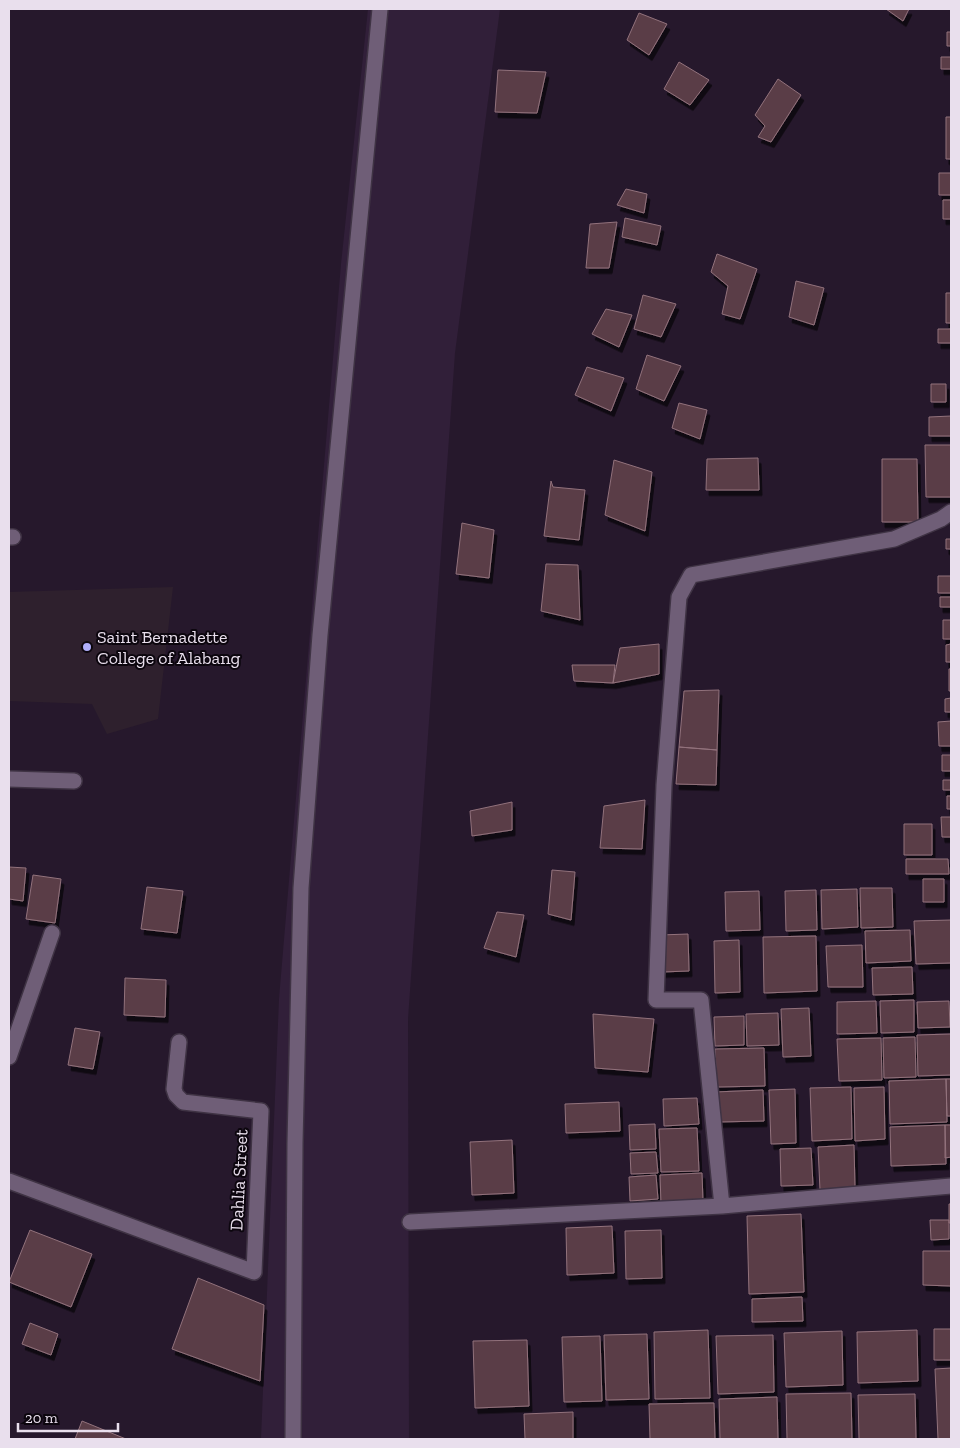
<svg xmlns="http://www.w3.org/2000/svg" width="960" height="1448" viewBox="0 0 960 1448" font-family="'Zilla Slab',serif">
<defs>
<filter id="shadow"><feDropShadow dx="3" dy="5.5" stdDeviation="0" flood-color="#0009"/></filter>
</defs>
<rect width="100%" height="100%" fill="#26182c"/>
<!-- built -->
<path fill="#311f39" d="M 368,9 L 500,9 L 455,353 L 408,1019 L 409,1439 L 261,1439 L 279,999 L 341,264 Z"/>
<!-- education -->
<path fill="#2e202d" d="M 173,587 L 158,719 L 107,734 L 92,704 L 9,701 L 9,592 Z"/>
<!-- building -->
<path fill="#5a3d47" stroke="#92727c" filter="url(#shadow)" d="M 886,9 L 909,9 L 903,21 Z
M 639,13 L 667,24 L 649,55 L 627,40 Z
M 947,32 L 951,32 L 951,46 L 947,46 Z
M 941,57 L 951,57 L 951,69 L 941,69 Z
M 679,62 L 709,80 L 690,105 L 664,89 Z
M 498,70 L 546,72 L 537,113 L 495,112 Z
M 778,79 L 801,95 L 771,142 L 758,137 L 765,126 L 755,115 Z
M 946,117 L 951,117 L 951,159 L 946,159 Z
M 939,173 L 951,173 L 951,195 L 939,195 Z
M 626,189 L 647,194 L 644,213 L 617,205 Z
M 943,200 L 951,200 L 951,219 L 943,219 Z
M 625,218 L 661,226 L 657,245 L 622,237 Z
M 617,222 L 609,268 L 586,268 L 590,224 Z
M 717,254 L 757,269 L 740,319 L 722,314 L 728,286 L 711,272 Z
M 796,281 L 824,288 L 814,325 L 789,317 Z
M 946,293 L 951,293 L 951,323 L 946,323 Z
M 643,295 L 676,304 L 661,337 L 634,329 Z
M 606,309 L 632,315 L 619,347 L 592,334 Z
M 938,329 L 951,329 L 951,343 L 938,343 Z
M 647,355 L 681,366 L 664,401 L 636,389 Z
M 587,367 L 624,378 L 611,411 L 575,395 Z
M 931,384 L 946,384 L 946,402 L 931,402 Z
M 679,403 L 707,410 L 700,439 L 672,428 Z
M 951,416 L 951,436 L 929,436 L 929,417 Z
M 925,445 L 951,445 L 951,497 L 926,497 Z
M 758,458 L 759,490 L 706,490 L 707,459 Z
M 882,459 L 917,459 L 918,522 L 882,522 Z
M 614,460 L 652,472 L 645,531 L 605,515 Z
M 551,481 L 553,487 L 585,490 L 579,540 L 544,536 Z
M 462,523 L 494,530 L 489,578 L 456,574 Z
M 946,539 L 951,539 L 951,549 L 946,549 Z
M 546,564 L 578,565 L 580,620 L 541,611 Z
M 938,576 L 951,576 L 951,593 L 938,593 Z
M 940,597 L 951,597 L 951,607 L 940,607 Z
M 943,620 L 951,620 L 951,639 L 943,639 Z
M 659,644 L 659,674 L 613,683 L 620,648 Z
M 951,644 L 951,662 L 946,662 L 946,645 Z
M 572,665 L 615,665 L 613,683 L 574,681 Z
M 949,669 L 951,669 L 951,691 L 949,691 Z
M 719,690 L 717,750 L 679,747 L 684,691 Z
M 951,698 L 951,712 L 945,712 L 945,699 Z
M 951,721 L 951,746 L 939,746 L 938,722 Z
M 679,747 L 717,750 L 716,785 L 676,784 Z
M 942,755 L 951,755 L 951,771 L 942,771 Z
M 943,780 L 951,780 L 951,790 L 943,790 Z
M 947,796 L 951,796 L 951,809 L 947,809 Z
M 645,800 L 642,849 L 600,848 L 604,806 Z
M 512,802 L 512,830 L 472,836 L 470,811 Z
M 941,817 L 951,817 L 951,837 L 942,837 Z
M 904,824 L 932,824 L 932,855 L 904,855 Z
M 906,859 L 948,859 L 949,874 L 906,874 Z
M 9,867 L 26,868 L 23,901 L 9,899 Z
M 552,870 L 575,872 L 571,920 L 548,914 Z
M 33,875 L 61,879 L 55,923 L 26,919 Z
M 923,879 L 944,879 L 944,902 L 923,902 Z
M 147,887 L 183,891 L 177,933 L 141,929 Z
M 860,888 L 892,888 L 893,927 L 861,928 Z
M 857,889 L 858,927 L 822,929 L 821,890 Z
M 816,890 L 817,930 L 786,931 L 785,891 Z
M 759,891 L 760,930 L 726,931 L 725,892 Z
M 497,912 L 524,915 L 516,957 L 484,948 Z
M 951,920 L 951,963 L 916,964 L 914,921 Z
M 910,930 L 911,961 L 866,963 L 865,931 Z
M 688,934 L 689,971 L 661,972 L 660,935 Z
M 816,936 L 817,991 L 764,993 L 763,937 Z
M 739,940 L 740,992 L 715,993 L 714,941 Z
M 862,945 L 863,987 L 828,987 L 826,946 Z
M 912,967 L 913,994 L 873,995 L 872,968 Z
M 125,978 L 166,980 L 165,1017 L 124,1015 Z
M 914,1000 L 914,1032 L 881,1033 L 880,1001 Z
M 876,1001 L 877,1033 L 837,1034 L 837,1002 Z
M 949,1001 L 950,1027 L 918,1028 L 917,1002 Z
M 809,1008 L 811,1056 L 783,1057 L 781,1009 Z
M 778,1013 L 779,1045 L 747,1046 L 746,1014 Z
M 593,1014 L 654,1019 L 648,1072 L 595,1068 Z
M 744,1016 L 744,1045 L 715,1046 L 714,1017 Z
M 75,1028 L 100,1032 L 93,1069 L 68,1065 Z
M 951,1034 L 951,1075 L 918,1076 L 917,1035 Z
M 915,1037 L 916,1077 L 884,1078 L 883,1038 Z
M 881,1038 L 882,1080 L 839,1081 L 837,1039 Z
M 764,1048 L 765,1086 L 717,1087 L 715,1049 Z
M 946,1079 L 947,1122 L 890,1124 L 889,1081 Z
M 946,1079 L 951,1079 L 951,1116 L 947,1116 Z
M 851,1087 L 852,1139 L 812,1141 L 810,1088 Z
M 884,1087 L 885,1139 L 855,1141 L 854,1088 Z
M 795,1089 L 796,1143 L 771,1144 L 769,1090 Z
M 763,1090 L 764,1121 L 717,1122 L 715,1092 Z
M 697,1098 L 699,1124 L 664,1126 L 663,1099 Z
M 619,1102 L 620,1131 L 566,1133 L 565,1104 Z
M 655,1124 L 656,1149 L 630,1150 L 629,1125 Z
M 945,1125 L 946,1164 L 891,1166 L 890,1127 Z
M 945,1125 L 951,1125 L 951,1157 L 945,1158 Z
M 697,1128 L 699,1171 L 661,1172 L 659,1129 Z
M 512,1140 L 514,1193 L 472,1195 L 470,1142 Z
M 854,1145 L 855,1188 L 820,1190 L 818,1147 Z
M 811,1148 L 813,1185 L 781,1186 L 780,1149 Z
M 656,1152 L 658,1173 L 631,1174 L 630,1153 Z
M 702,1173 L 703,1202 L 661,1204 L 660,1175 Z
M 656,1175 L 658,1199 L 630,1201 L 629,1177 Z
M 949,1204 L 951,1204 L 951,1223 L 949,1223 Z
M 801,1214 L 804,1292 L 749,1294 L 747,1216 Z
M 930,1220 L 949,1220 L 949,1239 L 931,1240 Z
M 612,1226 L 614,1273 L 567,1275 L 566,1228 Z
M 30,1230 L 92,1254 L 71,1307 L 9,1282 Z
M 661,1230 L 662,1278 L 626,1279 L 625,1231 Z
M 923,1251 L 951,1251 L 951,1286 L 923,1285 Z
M 198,1278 L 264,1305 L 260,1381 L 172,1349 Z
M 802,1297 L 803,1321 L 752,1322 L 752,1299 Z
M 30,1323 L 58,1334 L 51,1355 L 22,1344 Z
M 934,1329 L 951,1329 L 951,1360 L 934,1360 Z
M 708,1330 L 710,1398 L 655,1399 L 654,1332 Z
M 917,1330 L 918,1381 L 858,1383 L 857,1332 Z
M 842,1331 L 843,1385 L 786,1387 L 784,1333 Z
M 647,1334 L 649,1399 L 606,1400 L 604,1335 Z
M 773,1335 L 774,1392 L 718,1394 L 716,1336 Z
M 600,1336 L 602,1401 L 564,1402 L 562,1337 Z
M 527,1340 L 529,1406 L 475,1408 L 473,1341 Z
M 951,1368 L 951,1439 L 938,1439 L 935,1369 Z
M 851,1393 L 852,1439 L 787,1439 L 786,1394 Z
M 915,1394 L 916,1439 L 859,1439 L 858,1395 Z
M 777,1397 L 778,1439 L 720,1439 L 719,1399 Z
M 714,1403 L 715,1439 L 650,1439 L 649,1404 Z
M 573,1412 L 573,1439 L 525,1439 L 524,1414 Z
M 82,1421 L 126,1439 L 75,1439 Z"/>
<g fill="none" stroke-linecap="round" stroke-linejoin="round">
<defs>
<path id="lane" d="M 9,537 L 13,537"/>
<path id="street" d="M 9,779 L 74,781
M 9,1057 L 52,933
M 9,1181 L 254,1272 L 261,1111 L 183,1102 L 176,1095 L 174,1089 L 179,1042
M 722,1206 L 701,1000 L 656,1000 L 664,785 L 679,597 L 691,575 L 894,539 L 941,519 L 951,512
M 410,1222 L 722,1206 L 951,1186
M 293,1439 L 295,1143 L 301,888 L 320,635 L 380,9"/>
</defs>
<!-- lane casing -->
<use href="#lane" stroke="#3f3344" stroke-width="18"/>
<!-- street casing -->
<use href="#street" stroke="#3f3344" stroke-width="18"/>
<!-- lane -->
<use href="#lane" stroke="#6f5e77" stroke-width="15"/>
<!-- street -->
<use href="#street" stroke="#6f5e77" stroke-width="15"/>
</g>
<!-- markers -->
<circle fill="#b0aefa" stroke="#0c060e" stroke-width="2" cx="87" cy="647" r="5"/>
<g text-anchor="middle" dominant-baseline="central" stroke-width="4" stroke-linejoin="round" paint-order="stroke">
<!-- poi labels -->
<g font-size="18" fill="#e9dfed" stroke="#0c060e" text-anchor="start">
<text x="97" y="637">Saint Bernadette<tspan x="97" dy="21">College of Alabang</tspan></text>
</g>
<!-- street labels -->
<g font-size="18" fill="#e9dfed" stroke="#0c060e">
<text transform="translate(239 1180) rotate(-87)">Dahlia Street</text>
</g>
</g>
<!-- border -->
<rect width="960" height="1448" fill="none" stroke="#e9dfed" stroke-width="20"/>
<!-- scale -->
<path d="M18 1423v8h100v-8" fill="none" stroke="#e9dfed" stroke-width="2.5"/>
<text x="25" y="1423" font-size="15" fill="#e9dfed" stroke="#0c060e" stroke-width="4" paint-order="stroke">20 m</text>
</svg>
